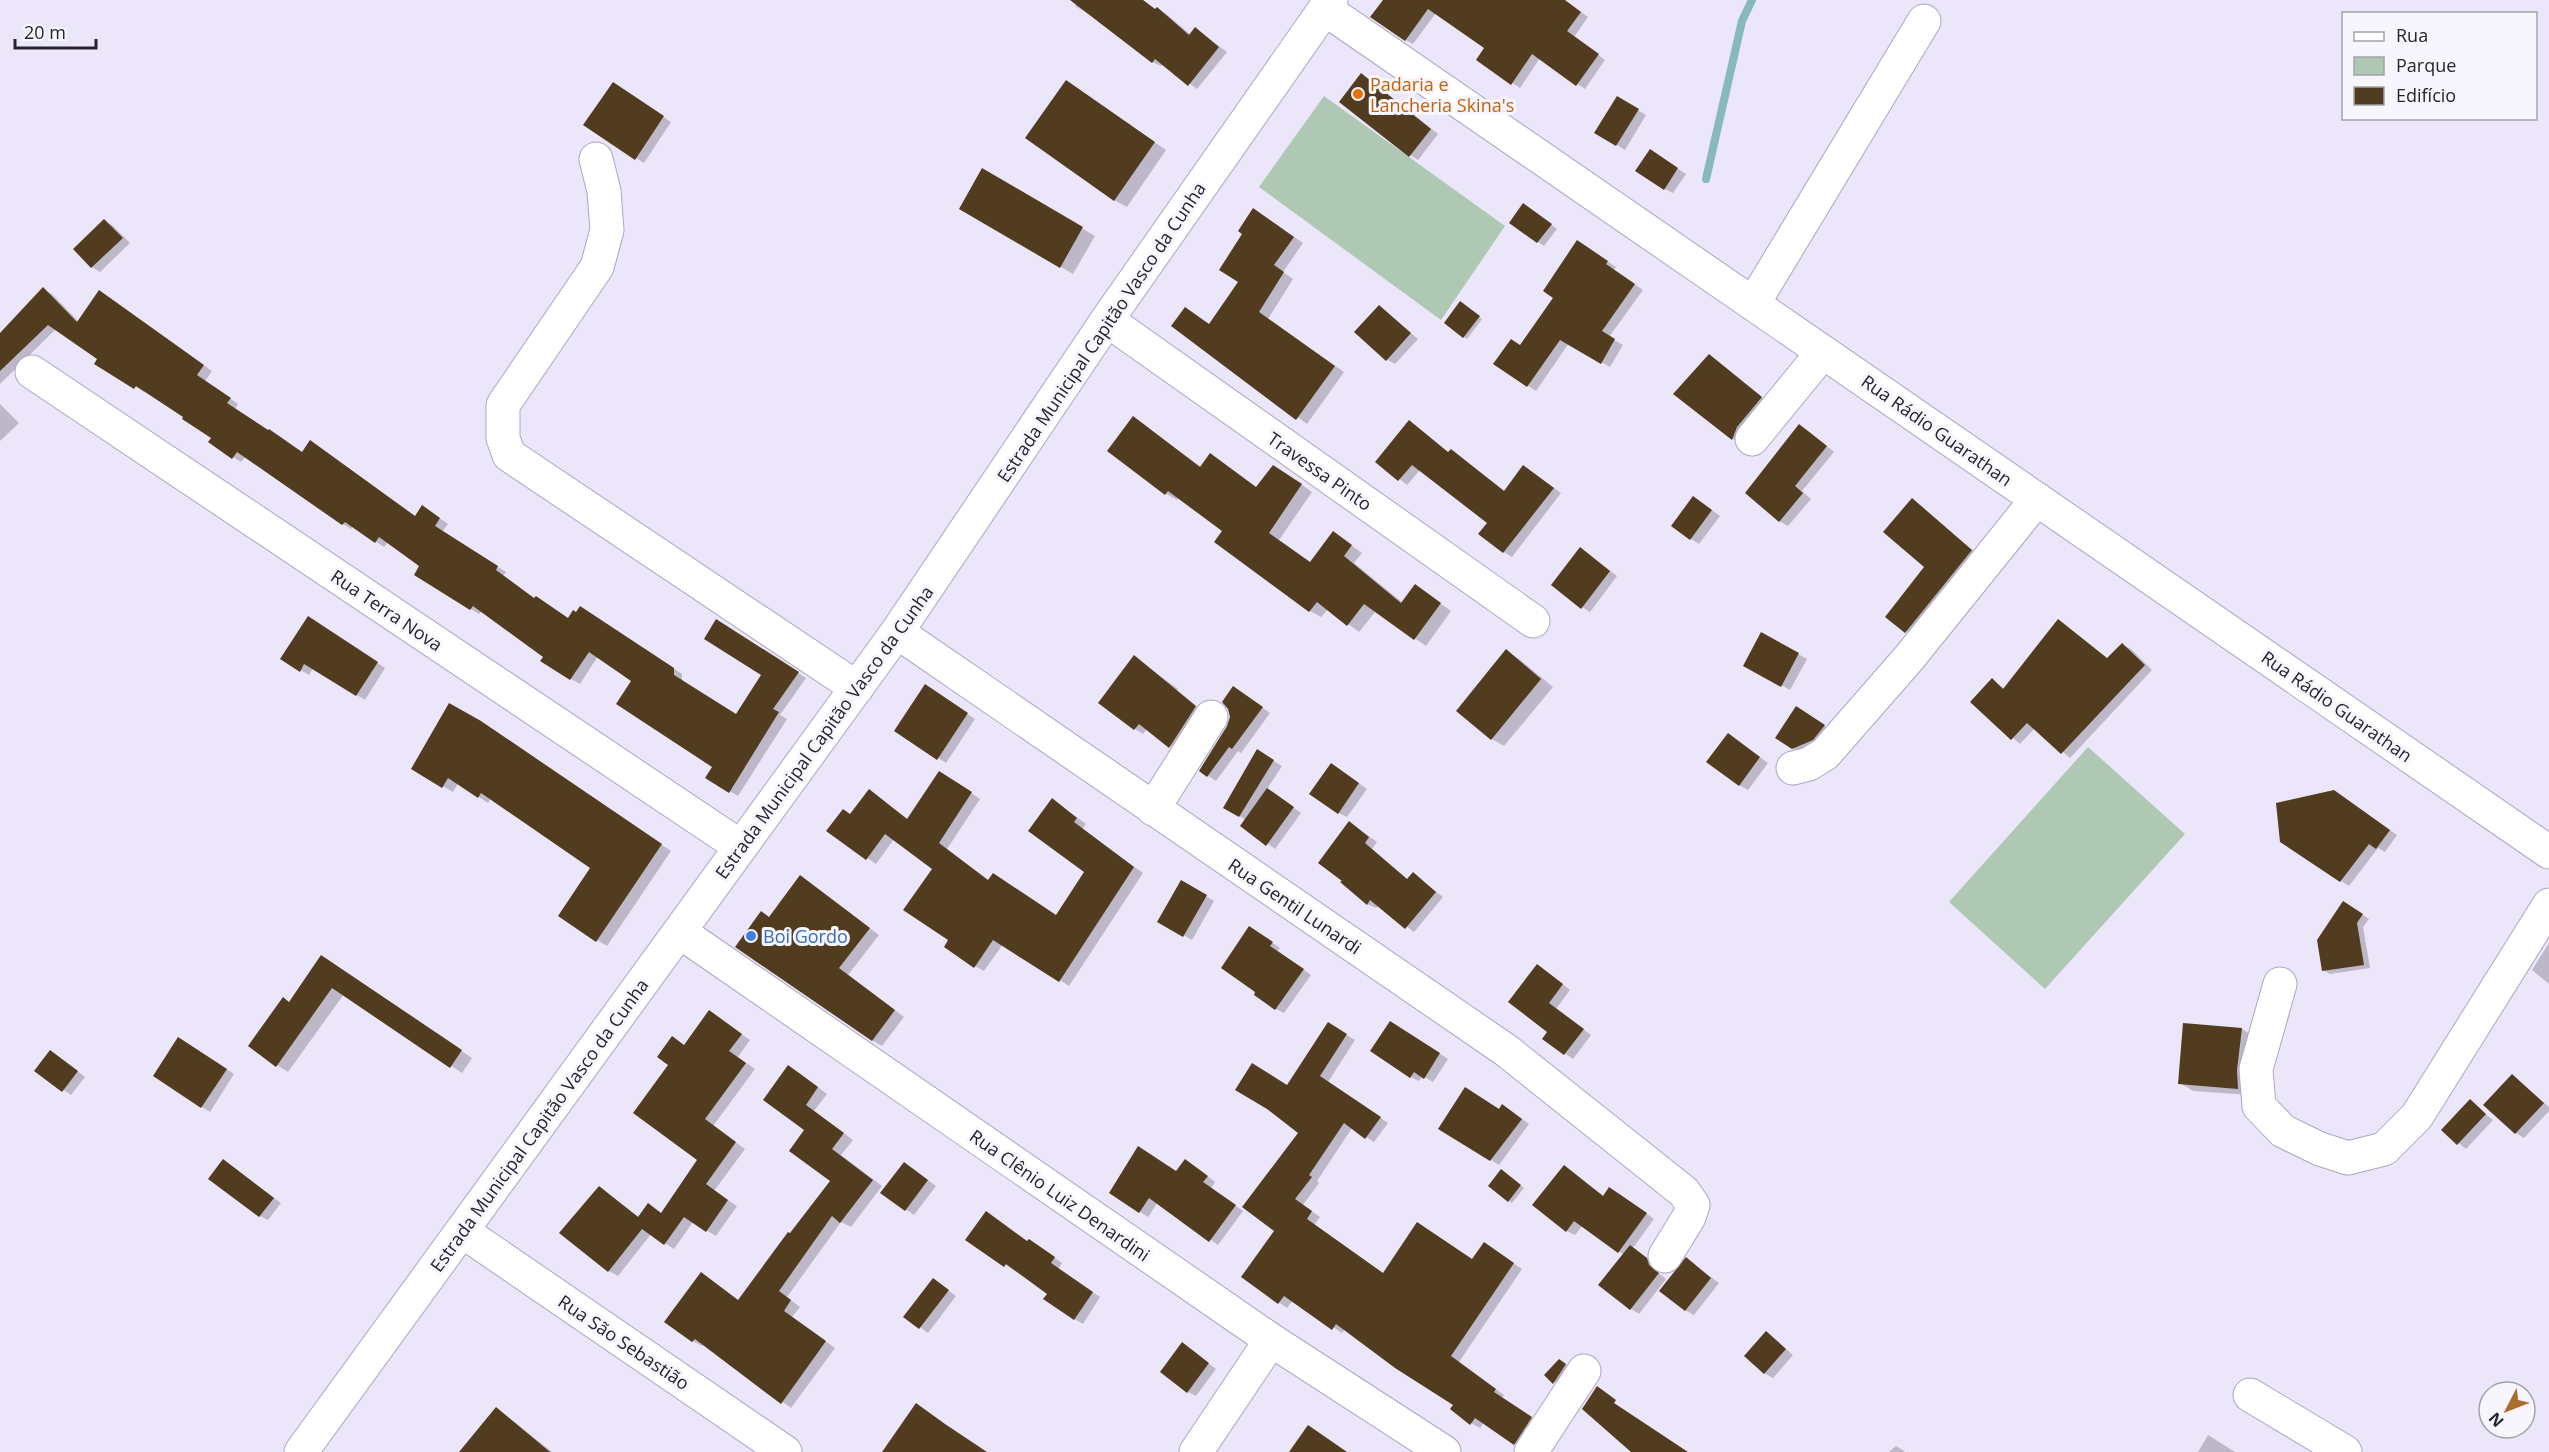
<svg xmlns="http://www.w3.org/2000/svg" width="2549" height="1452" viewBox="0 0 2549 1452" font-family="'Open Sans',sans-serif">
<rect width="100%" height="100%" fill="#ece6fa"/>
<!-- green -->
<path fill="#aec8b3" d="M 1324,96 L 1505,226 L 1441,320 L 1259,187 Z
M 2088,747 L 2185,834 L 2045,989 L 1949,902 Z"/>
<!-- shadow -->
<path fill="#0003" d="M 1078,0 L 1143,0 L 1156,10 L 1165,13 L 1191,35 L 1196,29 L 1227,52 L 1197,89 L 1163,63 L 1161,66 L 1152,62 L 1096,18 L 1075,6 Z
M 1384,0 L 1564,0 L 1588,17 L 1574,37 L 1605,60 L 1585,89 L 1540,58 L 1520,88 L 1478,60 L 1486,47 L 1436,13 L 1413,44 L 1406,40 Z
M 1370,80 L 1438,134 L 1418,160 L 1410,155 Z
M 1066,82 L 1166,150 L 1127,207 L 1114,200 Z
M 621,88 L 671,122 L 644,163 L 636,158 Z
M 1617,98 L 1646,115 L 1625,150 L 1596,132 Z
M 1658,156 L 1686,174 L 1673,193 L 1665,189 Z
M 983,170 L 1095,236 L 1073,274 L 961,208 Z
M 1530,209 L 1557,229 L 1544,246 L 1538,242 Z
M 1264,216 L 1303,243 L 1283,272 L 1293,279 L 1268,319 L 1344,372 L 1307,424 L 1173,326 L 1186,309 L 1210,325 L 1240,282 Z
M 104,221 L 112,225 L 130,243 L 100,272 L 92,267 L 75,249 Z
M 1586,247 L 1616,267 L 1614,270 L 1643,290 L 1609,337 L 1623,345 L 1610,367 L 1569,343 L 1536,391 L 1495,364 L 1521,346 Z
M 43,289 L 52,294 L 79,322 L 108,297 L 212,371 L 205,381 L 238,404 L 235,409 L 303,453 L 416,517 L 431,512 L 448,524 L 442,532 L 506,572 L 503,576 L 535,600 L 569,619 L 589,613 L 682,674 L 682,682 L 737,716 L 763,675 L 725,626 L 806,678 L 780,715 L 787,719 L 738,796 L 707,778 L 714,766 L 633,681 L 598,656 L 580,684 L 571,679 L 542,660 L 545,656 L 482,611 L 479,614 L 416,574 L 421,565 L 388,542 L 384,547 L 353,526 L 351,529 L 343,524 L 246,456 L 241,462 L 233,457 L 213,438 L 145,390 L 144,392 L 96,363 L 99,359 L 56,329 L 0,384 L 0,335 Z
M 1464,305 L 1482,319 L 1467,339 L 1464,337 Z
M 1379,307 L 1418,339 L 1395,364 L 1386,359 Z
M 1709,356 L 1769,403 L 1740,444 L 1675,394 Z
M 0,404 L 19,423 L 0,441 Z
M 1134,418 L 1201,467 L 1211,455 L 1257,488 L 1285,473 L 1312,492 L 1279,540 L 1311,563 L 1334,533 L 1362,553 L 1354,563 L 1403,603 L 1426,593 L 1451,611 L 1426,646 L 1376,611 L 1359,632 L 1328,609 L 1321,617 L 1310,611 L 1244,563 L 1225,531 L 1179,497 L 1177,500 L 1165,493 Z
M 1807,430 L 1834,452 L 1802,491 L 1811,499 L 1788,526 L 1779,521 Z
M 1449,453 L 1459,456 L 1506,492 L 1532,472 L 1561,493 L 1512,557 L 1504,552 L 1489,523 L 1420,470 L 1407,485 L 1377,461 Z
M 1913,500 L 1979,556 L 1915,636 L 1906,631 L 1926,566 Z
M 1702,503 L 1720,516 L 1699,544 L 1691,539 Z
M 1588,554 L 1617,576 L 1590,612 L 1582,607 Z
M 316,622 L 385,668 L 365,700 L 313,668 L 309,675 L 282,659 Z
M 1762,634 L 1807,659 L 1790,690 L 1745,665 Z
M 2123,645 L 2131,649 L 2152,670 L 2070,758 L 2035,728 L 2020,744 L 1972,702 L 1992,680 L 2005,689 L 2109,659 Z
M 1506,651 L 1519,659 L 1553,687 L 1504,746 L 1492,739 Z
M 1134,657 L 1178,689 L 1176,691 L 1203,712 L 1178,751 L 1147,729 L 1143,734 L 1135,729 L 1100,703 Z
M 1234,688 L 1270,713 L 1241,753 L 1238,751 L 1216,781 L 1201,771 L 1228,727 Z
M 933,691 L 975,719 L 946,763 L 938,758 Z
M 1804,713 L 1832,731 L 1802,753 L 1793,748 Z
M 491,729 L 671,851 L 607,946 L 597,940 L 592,868 L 491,798 L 488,803 L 458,783 L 453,792 L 413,769 Z
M 1736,740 L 1768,763 L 1748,790 L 1739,785 Z
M 1257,751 L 1282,766 L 1267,789 L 1301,813 L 1275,849 L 1242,825 L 1246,820 L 1225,807 Z
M 1339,769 L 1367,789 L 1347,817 L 1339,813 Z
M 949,778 L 980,799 L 947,849 L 989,881 L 1057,917 L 1086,872 L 1053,800 L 1086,824 L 1082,829 L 1143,873 L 1069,986 L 1003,944 L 984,971 L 975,966 L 950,940 L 934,869 L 894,839 L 876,864 L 829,831 L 878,797 L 909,820 Z
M 2342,797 L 2397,835 L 2385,852 L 2378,848 L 2349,886 L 2281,842 Z
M 1357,828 L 1377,842 L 1372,849 L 1408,880 L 1413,874 L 1443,897 L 1414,932 L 1379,905 L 1376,908 L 1367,904 L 1344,880 Z
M 801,877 L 879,935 L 848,975 L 904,1017 L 882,1046 L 872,1040 L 770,918 Z
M 1182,882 L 1214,901 L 1192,940 L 1160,921 Z
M 2350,906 L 2369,919 L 2363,927 L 2370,968 L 2330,974 L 2323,970 Z
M 1258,933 L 1280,948 L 1278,951 L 1311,975 L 1284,1013 L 1276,1009 Z
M 2549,943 L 2549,984 L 2532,970 Z
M 332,963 L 472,1058 L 462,1073 L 344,994 L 288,1072 L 277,1065 L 290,1003 Z
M 1546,971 L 1570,990 L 1556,1009 L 1591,1035 L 1573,1059 L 1544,1039 L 1549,1031 Z
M 709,1012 L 750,1040 L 738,1057 L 755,1069 L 713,1126 L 745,1149 L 714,1191 L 737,1206 L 716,1236 L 693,1222 L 674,1249 L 651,1234 L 618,1276 L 609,1271 L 600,1188 L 639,1217 L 648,1205 L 662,1214 L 699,1160 L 685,1046 Z
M 2184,1025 L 2242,1029 L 2255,1037 L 2250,1095 L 2193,1091 L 2180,1083 Z
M 1398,1027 L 1448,1059 L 1433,1082 L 1423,1076 L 1419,1081 L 1410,1077 Z
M 1337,1029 L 1355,1040 L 1328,1082 L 1388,1123 L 1374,1142 L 1352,1128 L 1317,1181 L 1319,1183 L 1303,1205 L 1320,1217 L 1314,1225 L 1384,1274 L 1473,1260 L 1492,1249 L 1522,1269 L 1459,1362 L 1504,1395 L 1502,1398 L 1539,1423 L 1523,1448 L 1484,1422 L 1480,1428 L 1471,1423 L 1452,1409 L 1455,1405 L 1345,1329 L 1342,1333 L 1293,1300 L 1287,1308 L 1243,1277 L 1276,1231 L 1300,1133 L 1288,1087 Z
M 187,1043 L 234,1074 L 210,1112 L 202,1107 Z
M 58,1056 L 85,1077 L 71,1095 L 36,1070 Z
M 798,1072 L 827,1094 L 814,1111 L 853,1140 L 841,1155 L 882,1186 L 851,1227 L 841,1222 L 787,1297 L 800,1307 L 792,1317 L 835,1348 L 791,1408 L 704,1344 L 702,1346 L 693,1341 L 710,1280 L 739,1301 L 832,1181 L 806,1130 Z
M 2512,1076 L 2549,1107 L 2549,1111 L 2524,1138 L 2516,1133 Z
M 2470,1101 L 2493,1120 L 2466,1149 L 2443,1130 Z
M 1499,1110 L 1511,1111 L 1529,1124 L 1499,1165 L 1491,1160 Z
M 231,1166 L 281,1203 L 268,1220 L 260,1216 Z
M 1194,1166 L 1215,1182 L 1211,1188 L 1243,1211 L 1218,1245 L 1158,1202 L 1148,1217 L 1111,1193 Z
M 1564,1167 L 1604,1196 L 1618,1193 L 1654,1219 L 1633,1248 L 1655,1264 L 1657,1272 L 1666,1279 L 1639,1314 L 1631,1309 L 1624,1255 L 1583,1225 L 1575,1235 L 1567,1231 Z
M 912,1168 L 936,1186 L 914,1215 L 882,1193 Z
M 1505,1173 L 1524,1188 L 1512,1203 L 1509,1201 Z
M 967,1240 L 1037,1245 L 1062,1263 L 1058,1269 L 1100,1297 L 1083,1324 L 1074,1319 L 1049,1293 Z
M 1687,1259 L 1719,1283 L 1694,1315 L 1685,1310 Z
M 941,1285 L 956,1296 L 928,1333 L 905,1316 Z
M 1767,1333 L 1793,1355 L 1773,1378 L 1764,1373 Z
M 1190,1349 L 1216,1369 L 1196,1396 L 1188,1392 Z
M 1559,1361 L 1569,1367 L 1558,1384 L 1546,1375 Z
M 496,1409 L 503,1413 L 552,1452 L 461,1452 Z
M 2208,1435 L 2216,1440 L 2235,1452 L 2198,1452 Z
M 1896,1446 L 1904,1451 L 1905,1452 L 1889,1452 Z"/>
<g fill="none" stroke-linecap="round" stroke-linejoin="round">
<!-- stream -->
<path stroke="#86b8be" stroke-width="8" d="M 1706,179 L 1742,21 L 1752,0"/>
</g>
<!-- building -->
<path fill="#523c20" d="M 1070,0 L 1143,0 L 1155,9 L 1157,7 L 1189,35 L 1195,27 L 1219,47 L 1188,86 L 1155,59 L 1152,63 Z
M 1383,0 L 1565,0 L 1581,12 L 1567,31 L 1599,54 L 1576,86 L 1532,54 L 1511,85 L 1476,60 L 1484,48 L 1428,9 L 1405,41 L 1370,17 Z
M 1361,73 L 1431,129 L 1409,157 L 1339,102 Z
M 1066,80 L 1155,142 L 1114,201 L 1025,138 Z
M 613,82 L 664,116 L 635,160 L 583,125 Z
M 1617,96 L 1639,109 L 1616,146 L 1594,133 Z
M 1650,149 L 1678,168 L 1664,190 L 1635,171 Z
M 982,168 L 1083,227 L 1060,268 L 959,209 Z
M 1523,203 L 1552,224 L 1537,243 L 1509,223 Z
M 1253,208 L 1294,237 L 1274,265 L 1284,272 L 1259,312 L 1335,366 L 1296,420 L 1171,326 L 1185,307 L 1209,324 L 1238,282 L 1219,270 L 1242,234 L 1238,231 Z
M 104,219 L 123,238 L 91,268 L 73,249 Z
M 1577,240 L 1608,261 L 1606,264 L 1635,284 L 1602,331 L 1615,339 L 1601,364 L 1560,340 L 1527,387 L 1493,364 L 1511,339 L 1520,345 L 1553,298 L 1543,291 Z
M 43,287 L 77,322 L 99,290 L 204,365 L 197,375 L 231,398 L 227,403 L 268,430 L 269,429 L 302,452 L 310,440 L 415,516 L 422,505 L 440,518 L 435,526 L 498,566 L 496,570 L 534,598 L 536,596 L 568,618 L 573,610 L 576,612 L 580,606 L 674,668 L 674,675 L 736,714 L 761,675 L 704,639 L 716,619 L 799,672 L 773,709 L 779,712 L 729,793 L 705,778 L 712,767 L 616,704 L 631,681 L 589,652 L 570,680 L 540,661 L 543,657 L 473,606 L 470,610 L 414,575 L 419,566 L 379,537 L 375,543 L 345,522 L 342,525 L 237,452 L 232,459 L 208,442 L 211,438 L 182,419 L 183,417 L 136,386 L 134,389 L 94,364 L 97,359 L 48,325 L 0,371 L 0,333 Z
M 1460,301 L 1480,316 L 1463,338 L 1444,323 Z
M 1379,305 L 1411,333 L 1386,361 L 1354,332 Z
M 1709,354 L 1762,397 L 1737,427 L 1732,440 L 1673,394 Z
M 1133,416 L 1200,467 L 1210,453 L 1256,487 L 1273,465 L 1302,484 L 1269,533 L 1310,562 L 1333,531 L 1352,545 L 1344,556 L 1401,603 L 1415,584 L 1441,603 L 1414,640 L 1364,604 L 1347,626 L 1317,602 L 1309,612 L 1214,542 L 1222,531 L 1168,491 L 1165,495 L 1107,451 Z
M 1409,420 L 1448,452 L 1451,449 L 1504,491 L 1523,465 L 1554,488 L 1503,553 L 1478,534 L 1487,523 L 1412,465 L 1398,481 L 1375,462 Z
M 1799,424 L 1827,446 L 1795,486 L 1803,493 L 1779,522 L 1745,493 Z
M 1693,496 L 1712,510 L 1690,540 L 1671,526 Z
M 1912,498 L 1972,550 L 1905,633 L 1885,617 L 1924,567 L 1883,532 Z
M 1580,547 L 1610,571 L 1581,609 L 1551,585 Z
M 308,616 L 378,662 L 356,696 L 304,664 L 300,672 L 280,659 Z
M 2058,619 L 2107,658 L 2122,643 L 2145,665 L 2061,754 L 2027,723 L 2011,740 L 1970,702 L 1992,678 L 2003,689 Z
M 1761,632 L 1799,653 L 1781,687 L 1743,666 Z
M 1506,649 L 1541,679 L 1491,740 L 1456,711 Z
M 1134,655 L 1196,706 L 1169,748 L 1139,724 L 1134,730 L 1098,703 Z
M 925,684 L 968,713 L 937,760 L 894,731 Z
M 1233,686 L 1263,707 L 1232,749 L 1229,747 L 1207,777 L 1199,771 L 1227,726 L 1230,717 L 1228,709 L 1222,702 Z
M 449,703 L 481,721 L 662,844 L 596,942 L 558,916 L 590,868 L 481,793 L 478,798 L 448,778 L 442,788 L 411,769 Z
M 1796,706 L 1825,725 L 1813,740 L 1792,749 L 1775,738 Z
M 1728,733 L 1760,757 L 1739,786 L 1706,762 Z
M 1257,749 L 1274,760 L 1239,817 L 1223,808 Z
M 1331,763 L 1359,783 L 1338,814 L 1309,794 Z
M 939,771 L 972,792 L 939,843 L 988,880 L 993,873 L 1056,915 L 1084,872 L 1028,831 L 1052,798 L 1077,818 L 1074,822 L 1134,867 L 1059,982 L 993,940 L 974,968 L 944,947 L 948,940 L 903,910 L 932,869 L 885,834 L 866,860 L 826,831 L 843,809 L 850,814 L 869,789 L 907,819 Z
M 1267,788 L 1294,807 L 1266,846 L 1240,826 Z
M 2334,790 L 2390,830 L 2376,849 L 2369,844 L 2340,882 L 2280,842 L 2276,803 Z
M 1349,821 L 1369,837 L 1365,843 L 1407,879 L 1413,872 L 1436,892 L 1405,929 L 1370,900 L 1367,905 L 1340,882 L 1342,881 L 1318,863 Z
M 800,875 L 870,928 L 839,968 L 895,1010 L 872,1041 L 735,947 L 761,911 L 769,917 Z
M 1181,880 L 1207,895 L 1183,937 L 1157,922 Z
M 2343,901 L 2363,914 L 2357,923 L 2364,965 L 2322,971 L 2317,940 Z
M 1249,926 L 1273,942 L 1270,946 L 1304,969 L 1275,1010 L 1254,995 L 1255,992 L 1221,968 Z
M 321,955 L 462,1050 L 450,1068 L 332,988 L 276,1067 L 248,1046 L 283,997 L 289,1002 Z
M 1537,964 L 1563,984 L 1549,1003 L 1584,1029 L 1564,1055 L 1542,1039 L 1547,1032 L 1508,1002 Z
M 709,1010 L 742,1034 L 729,1051 L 746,1063 L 705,1119 L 736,1142 L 706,1184 L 728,1200 L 706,1232 L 684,1217 L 664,1245 L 642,1229 L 608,1272 L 559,1233 L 599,1186 L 638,1217 L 648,1203 L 661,1213 L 697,1160 L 633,1113 L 668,1065 L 657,1057 L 672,1036 L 684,1045 Z
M 1390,1021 L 1440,1053 L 1424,1079 L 1414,1072 L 1410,1078 L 1370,1051 Z
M 1328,1022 L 1347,1034 L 1320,1076 L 1381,1117 L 1365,1139 L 1344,1123 L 1309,1175 L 1312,1177 L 1295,1199 L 1312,1211 L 1307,1219 L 1383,1273 L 1417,1222 L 1472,1259 L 1484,1242 L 1514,1263 L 1451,1356 L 1496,1389 L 1494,1392 L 1532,1417 L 1514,1445 L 1475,1418 L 1470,1425 L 1450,1409 L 1453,1405 L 1395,1368 L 1336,1324 L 1332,1330 L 1284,1296 L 1278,1304 L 1241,1277 L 1274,1231 L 1242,1207 L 1298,1133 L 1267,1109 L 1235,1090 L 1252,1063 L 1287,1085 Z
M 2183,1023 L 2242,1028 L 2237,1070 L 2238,1089 L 2178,1084 Z
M 178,1037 L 227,1069 L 201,1108 L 153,1076 Z
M 50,1050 L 78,1071 L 62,1092 L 34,1071 Z
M 788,1065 L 818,1087 L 806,1105 L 844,1133 L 832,1149 L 873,1180 L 840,1223 L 832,1216 L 779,1291 L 791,1300 L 784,1311 L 826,1341 L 781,1404 L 695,1339 L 692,1342 L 664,1322 L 701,1272 L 738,1300 L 788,1232 L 790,1233 L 830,1181 L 789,1151 L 804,1130 L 763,1100 Z
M 2512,1074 L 2544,1103 L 2515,1134 L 2483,1105 Z
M 1465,1087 L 1499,1109 L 1502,1104 L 1522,1119 L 1490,1161 L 1438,1129 Z
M 2470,1099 L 2486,1114 L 2457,1145 L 2441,1130 Z
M 1138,1146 L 1176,1171 L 1185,1159 L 1208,1176 L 1203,1182 L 1236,1205 L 1209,1242 L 1149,1198 L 1139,1213 L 1109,1193 Z
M 223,1159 L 274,1198 L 259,1217 L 208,1179 Z
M 904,1162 L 928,1180 L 905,1211 L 880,1193 Z
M 1564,1165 L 1603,1196 L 1609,1187 L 1647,1213 L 1618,1253 L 1574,1221 L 1566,1232 L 1532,1205 Z
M 1501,1169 L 1521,1185 L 1508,1202 L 1488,1186 Z
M 986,1211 L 1027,1241 L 1029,1239 L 1055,1257 L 1051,1263 L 1093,1292 L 1074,1320 L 1043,1299 L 1047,1294 L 1006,1264 L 1004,1267 L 965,1240 Z
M 1630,1245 L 1647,1258 L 1649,1265 L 1659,1273 L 1630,1310 L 1598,1285 Z
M 1686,1257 L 1711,1278 L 1685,1311 L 1659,1291 Z
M 933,1278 L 949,1290 L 919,1329 L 903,1317 Z
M 1766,1331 L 1786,1349 L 1764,1374 L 1744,1356 Z
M 1182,1342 L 1209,1363 L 1187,1393 L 1160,1372 Z
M 1559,1359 L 1566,1364 L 1553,1384 L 1544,1375 Z
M 1597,1386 L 1616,1400 L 1614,1403 L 1688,1452 L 1631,1452 L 1582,1409 Z
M 916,1403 L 945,1424 L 987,1452 L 882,1452 Z
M 496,1407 L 550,1452 L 459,1452 Z
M 1308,1425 L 1347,1452 L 1289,1452 Z"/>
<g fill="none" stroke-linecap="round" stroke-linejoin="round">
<defs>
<path id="minor" d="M 1325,9 L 2549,852
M 596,159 L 604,191 L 607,230 L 597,267 L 503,405 L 503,438 L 509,455 L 857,688
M 1753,304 L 1924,21
M 1107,320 L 1533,621
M 32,372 L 741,847
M 1752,439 L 1823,352
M 897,632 L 1507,1051 L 1684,1192 L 1693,1205 L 1689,1217 L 1665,1256
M 1793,768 L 1809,764 L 1825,754 L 1909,658 L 2037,499
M 1153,809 L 1211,717
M 680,932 L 1271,1340 L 1444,1452
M 2280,984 L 2256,1069 L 2259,1106 L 2283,1131 L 2320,1149 L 2348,1158 L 2384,1149 L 2417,1116 L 2549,905
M 462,1231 L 785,1452
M 2250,1395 L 2345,1452
M 301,1452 L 897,632 L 1107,320 L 1331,0
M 1196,1452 L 1271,1340
M 1531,1452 L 1584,1371"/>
</defs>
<!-- minor casing -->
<use href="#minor" stroke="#aea4c4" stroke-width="35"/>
<!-- minor -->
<use href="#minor" stroke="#fff" stroke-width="33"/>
</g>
<!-- markers -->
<circle fill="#e8710a" stroke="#f8f6fd" stroke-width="2" cx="1358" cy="94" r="6"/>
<circle fill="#3f7fe0" stroke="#f8f6fd" stroke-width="2" cx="751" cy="936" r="6"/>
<g text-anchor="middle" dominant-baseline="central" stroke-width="6" stroke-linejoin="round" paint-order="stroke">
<!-- food labels -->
<g font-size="18" fill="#c56008" stroke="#f8f6fd" text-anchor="start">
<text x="1370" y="84">Padaria e<tspan x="1370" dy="21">Lancheria Skina's</tspan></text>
</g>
<!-- street labels -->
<g font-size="18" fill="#26222e" stroke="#f8f6fd">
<text transform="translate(1101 332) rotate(-56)">Estrada Municipal Capitão Vasco da Cunha</text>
<text transform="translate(1937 430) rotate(35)">Rua Rádio Guarathan</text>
<text transform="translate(1320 471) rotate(35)">Travessa Pinto</text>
<text transform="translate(387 610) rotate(34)">Rua Terra Nova</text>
<text transform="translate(2337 706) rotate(35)">Rua Rádio Guarathan</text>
<text transform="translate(824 732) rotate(-54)">Estrada Municipal Capitão Vasco da Cunha</text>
<text transform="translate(1295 906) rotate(34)">Rua Gentil Lunardi</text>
<text transform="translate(539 1125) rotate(-54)">Estrada Municipal Capitão Vasco da Cunha</text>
<text transform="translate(1060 1195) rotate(35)">Rua Clênio Luiz Denardini</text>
<text transform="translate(624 1342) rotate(34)">Rua São Sebastião</text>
</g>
<!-- shop labels -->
<g font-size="18" fill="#366cbe" stroke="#f8f6fd" text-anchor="start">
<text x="763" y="936">Boi Gordo</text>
</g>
</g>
<!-- legend -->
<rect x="2342" y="12" width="195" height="108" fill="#f8f6fd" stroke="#a4a1aa" stroke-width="1.5"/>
<rect x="2354" y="32" width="30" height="9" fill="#ffffff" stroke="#a4a1aa" stroke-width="1.5"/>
<text x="2396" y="42" font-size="18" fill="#26222e">Rua</text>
<rect x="2354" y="57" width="30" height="18" fill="#aec8b3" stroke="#a4a1aa" stroke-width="1.5"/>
<text x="2396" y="72" font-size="18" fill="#26222e">Parque</text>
<rect x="2354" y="87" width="30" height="18" fill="#523c20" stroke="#a4a1aa" stroke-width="1.5"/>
<text x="2396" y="102" font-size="18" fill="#26222e">Edifício</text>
<!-- north arrow -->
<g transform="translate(2507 1410) rotate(228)"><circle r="28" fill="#f8f6fd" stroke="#a4a1aa" stroke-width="1.5"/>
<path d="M0-4.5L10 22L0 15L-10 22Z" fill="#aa6d30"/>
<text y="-9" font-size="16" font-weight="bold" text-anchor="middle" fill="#26222e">N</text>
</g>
<!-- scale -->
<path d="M15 39v9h81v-9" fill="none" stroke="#26222e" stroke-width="3"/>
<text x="24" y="39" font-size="18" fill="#26222e" stroke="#f8f6fd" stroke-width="4.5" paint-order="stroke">20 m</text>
</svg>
